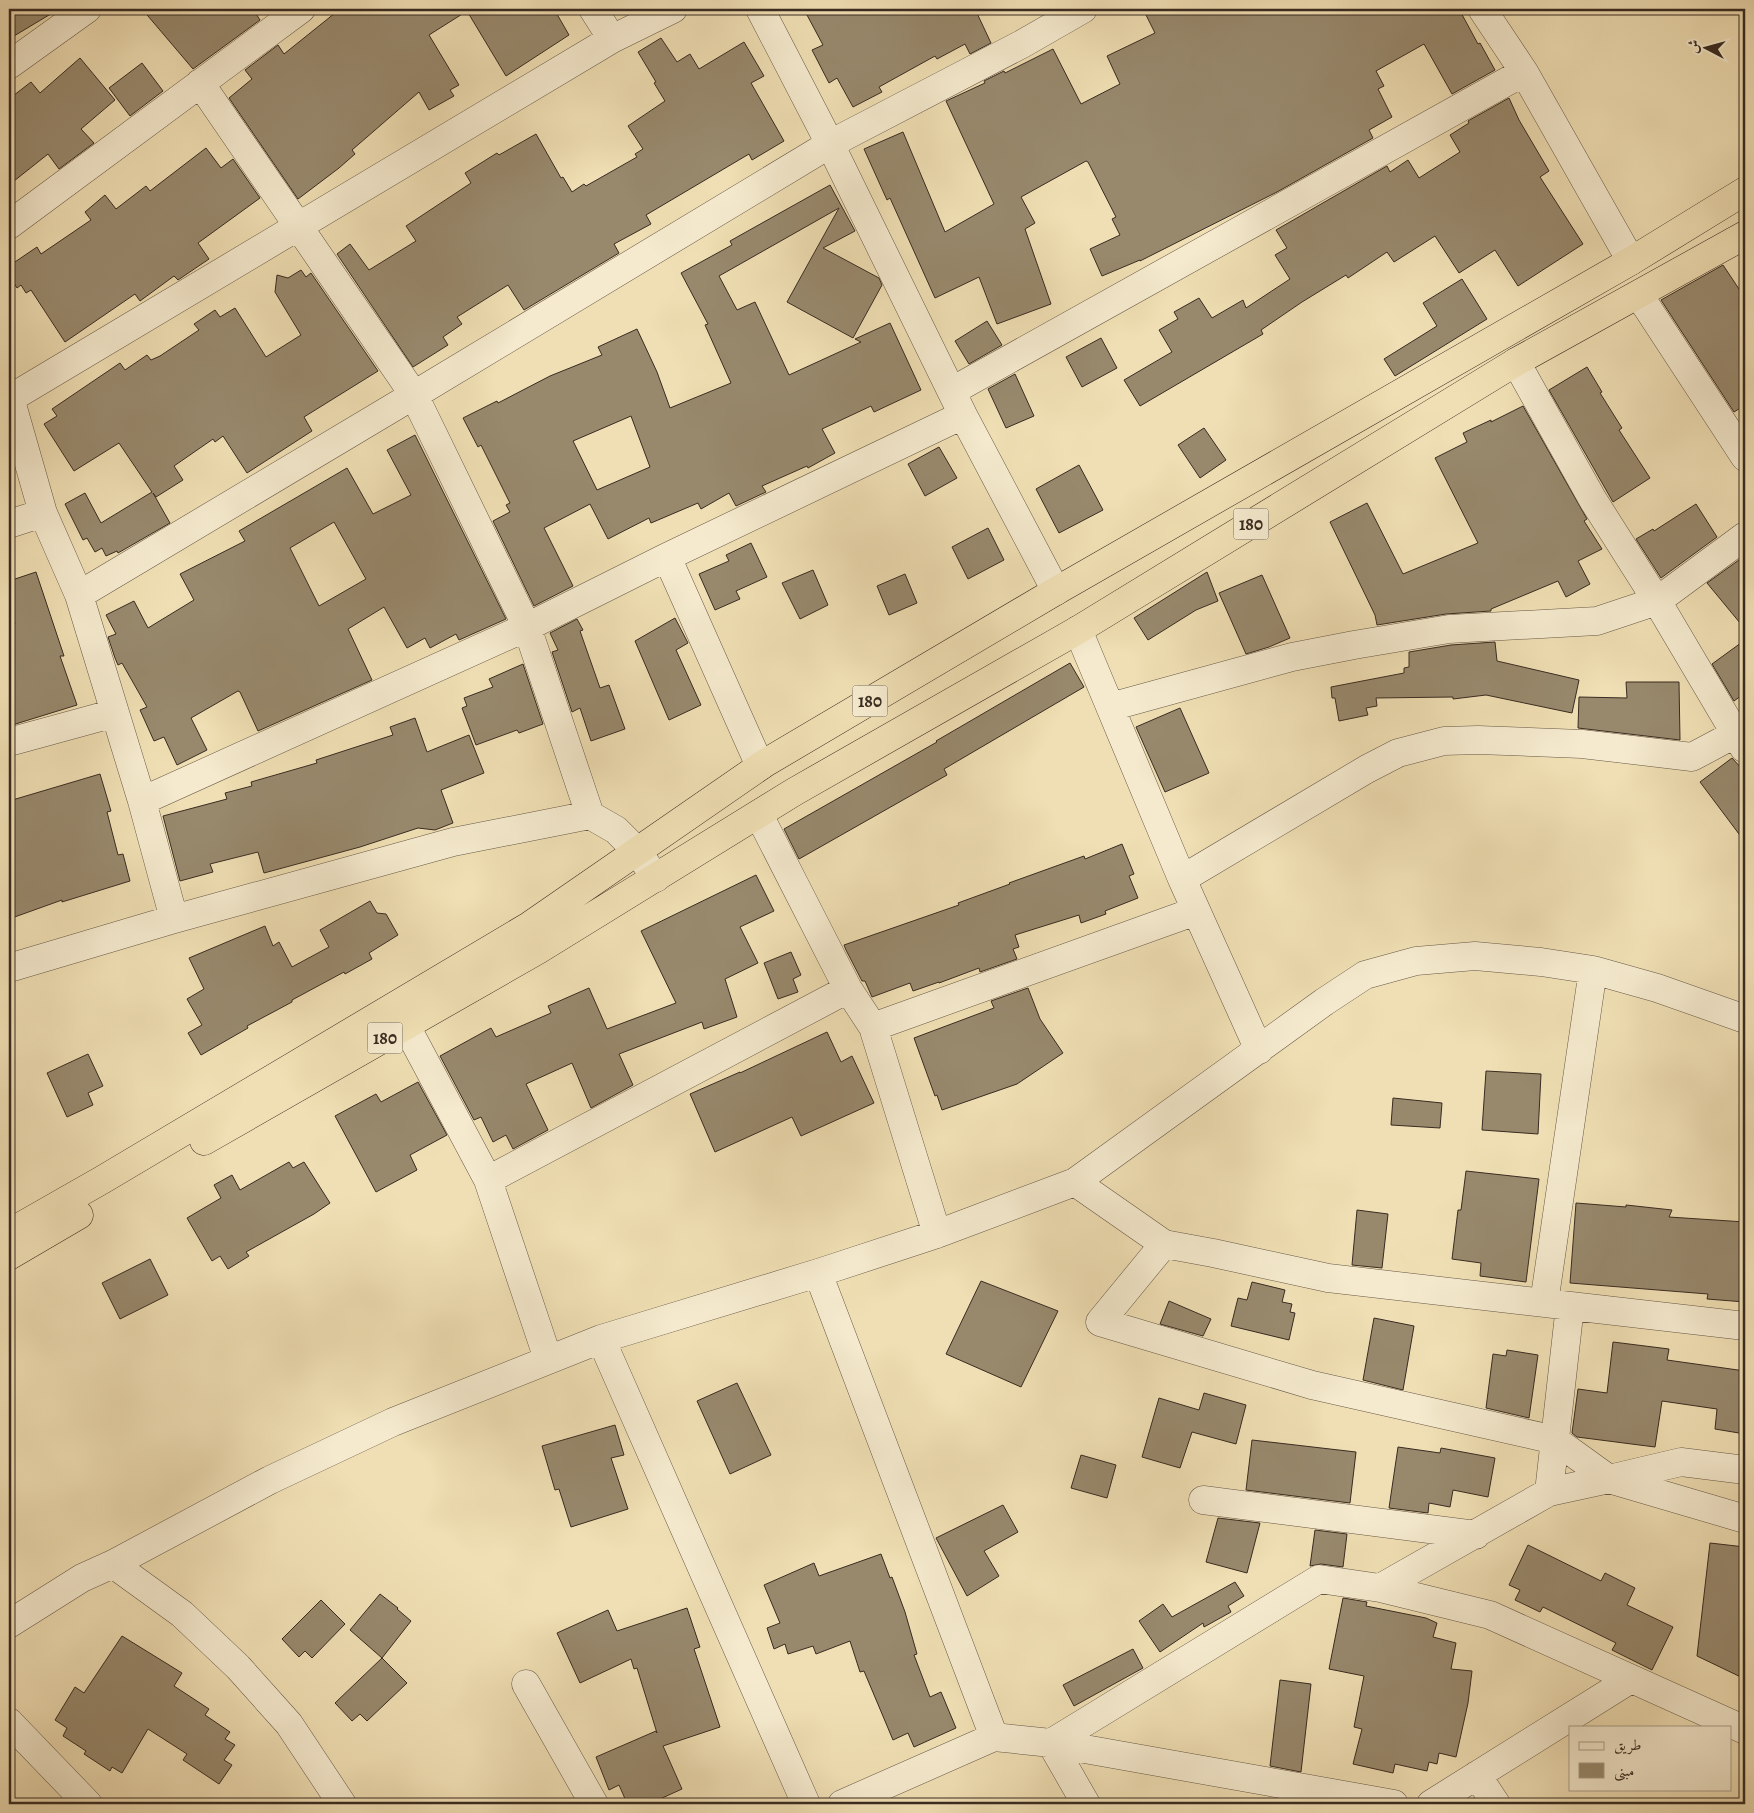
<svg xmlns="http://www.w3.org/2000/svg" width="1754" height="1813" viewBox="0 0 1754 1813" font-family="Alegreya,Amiri,serif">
<rect width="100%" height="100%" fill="#f0dfb4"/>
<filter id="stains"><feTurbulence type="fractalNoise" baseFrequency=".004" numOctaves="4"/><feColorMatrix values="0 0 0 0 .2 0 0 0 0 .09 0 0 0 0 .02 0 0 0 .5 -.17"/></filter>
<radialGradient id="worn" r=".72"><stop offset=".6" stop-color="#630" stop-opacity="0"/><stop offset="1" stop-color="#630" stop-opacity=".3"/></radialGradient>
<!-- building -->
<path fill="#98896d" stroke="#392b21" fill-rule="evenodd" d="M 9,9 L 59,9 L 9,39 Z
M 142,9 L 253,9 L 260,20 L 193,69 Z
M 340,9 L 554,9 L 569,35 L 506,76 L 467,11 L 429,35 L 459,85 L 450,90 L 454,96 L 429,110 L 419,92 L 352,150 L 355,154 L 339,168 L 298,199 L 229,98 L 252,79 L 245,70 L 278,45 L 284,54 Z
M 818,9 L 975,9 L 991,43 L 970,54 L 965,44 L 937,59 L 935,56 L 879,87 L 882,92 L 853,107 L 837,78 L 829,83 L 812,50 L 823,45 L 807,15 Z
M 1143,9 L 1459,9 L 1478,44 L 1480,43 L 1495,70 L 1452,94 L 1424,44 L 1376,71 L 1384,86 L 1378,89 L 1392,117 L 1369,130 L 1373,138 L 1277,192 L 1140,261 L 1140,260 L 1102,276 L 1090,249 L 1120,235 L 1112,219 L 1116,217 L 1088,162 L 1086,161 L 1021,197 L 1035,223 L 1025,229 L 1051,304 L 997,324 L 979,277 L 935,298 L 890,198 L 887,200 L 864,149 L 903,132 L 945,232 L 994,204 L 946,101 L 985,83 L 984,81 L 1004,71 L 1005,73 L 1053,49 L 1081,104 L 1120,84 L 1107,56 L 1155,33 Z
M 661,38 L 677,62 L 690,54 L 699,69 L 744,42 L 764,76 L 751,83 L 784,141 L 752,160 L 749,154 L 646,215 L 651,224 L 614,244 L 619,253 L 524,310 L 508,285 L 457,317 L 462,324 L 443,337 L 448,345 L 413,367 L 337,254 L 350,244 L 369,270 L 416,241 L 406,226 L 471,183 L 465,173 L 497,153 L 499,155 L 536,134 L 561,178 L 563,177 L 572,192 L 584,184 L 586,186 L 637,157 L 635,154 L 643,149 L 628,126 L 665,101 L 654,83 L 656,82 L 638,52 Z
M 80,58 L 115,100 L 81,129 L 94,143 L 59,169 L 48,154 L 9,185 L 9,99 L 31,82 L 40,93 Z
M 142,63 L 163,91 L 130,116 L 109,88 Z
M 1509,98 L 1519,120 L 1549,171 L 1540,177 L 1583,244 L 1518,286 L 1495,250 L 1459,273 L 1435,236 L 1394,262 L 1387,252 L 1348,278 L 1346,275 L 1302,302 L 1261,330 L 1263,334 L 1140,406 L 1124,380 L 1172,352 L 1159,330 L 1178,319 L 1174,312 L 1199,298 L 1212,318 L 1243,300 L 1246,308 L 1290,279 L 1275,255 L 1287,248 L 1276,230 L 1387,166 L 1390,172 L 1408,160 L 1419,178 L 1460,152 L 1450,135 L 1469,123 L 1468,121 Z
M 206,148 L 221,168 L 233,159 L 260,198 L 198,243 L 209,259 L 178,280 L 174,276 L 140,301 L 135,294 L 65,342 L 31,290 L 26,293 L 21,285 L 17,288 L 9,275 L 9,266 L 37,247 L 41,254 L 91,220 L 85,212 L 105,195 L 116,209 L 146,186 L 150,191 Z
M 830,185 L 855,231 L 823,248 L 879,278 L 882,285 L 853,338 L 787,302 L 839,208 L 719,276 L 737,310 L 755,302 L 789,375 L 861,342 L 855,339 L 890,323 L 921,390 L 874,412 L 871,406 L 822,429 L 835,453 L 808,468 L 807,466 L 762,486 L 766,492 L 736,506 L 729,493 L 701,509 L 698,503 L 651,523 L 649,518 L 608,539 L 590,504 L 544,528 L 573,586 L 534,606 L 493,521 L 510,512 L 506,505 L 510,503 L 481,445 L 478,447 L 463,418 L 497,401 L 498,403 L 550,376 L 602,355 L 598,347 L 637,329 L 657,372 L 670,408 L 731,383 L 705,325 L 708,324 L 681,273 L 732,245 L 730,241 ZM 631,416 L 650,467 L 597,490 L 573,441 Z
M 1723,265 L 1745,298 L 1745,405 L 1734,412 L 1661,300 Z
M 301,270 L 306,277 L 311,273 L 378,371 L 304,417 L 312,431 L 247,473 L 223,436 L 215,442 L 213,439 L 174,466 L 183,480 L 156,497 L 153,493 L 170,523 L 118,553 L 117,551 L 106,556 L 102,548 L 95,552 L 87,538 L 83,540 L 65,504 L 85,493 L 101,523 L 152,492 L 119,443 L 74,471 L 44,424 L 57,416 L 52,409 L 120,363 L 125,370 L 147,355 L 151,360 L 160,356 L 199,330 L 194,324 L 215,310 L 220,317 L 235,308 L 266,357 L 301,335 L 275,292 L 277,275 L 288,278 Z
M 1462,279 L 1487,319 L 1395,376 L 1384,359 L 1437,326 L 1423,303 Z
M 987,321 L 1002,345 L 969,364 L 955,341 Z
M 1101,338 L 1117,368 L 1082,387 L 1066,357 Z
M 1587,367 L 1602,392 L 1600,393 L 1622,428 L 1619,430 L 1650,478 L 1613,502 L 1549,390 Z
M 1015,374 L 1034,416 L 1006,428 L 988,389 Z
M 1523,406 L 1587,519 L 1584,521 L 1602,549 L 1578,561 L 1590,584 L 1566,597 L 1558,581 L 1491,609 L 1491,611 L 1446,614 L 1377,625 L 1375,615 L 1330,522 L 1367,503 L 1403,574 L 1478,543 L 1435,458 L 1467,442 L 1463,433 L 1491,420 L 1491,422 Z
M 1204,428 L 1226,460 L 1200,478 L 1178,445 Z
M 415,435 L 506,619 L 459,640 L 456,634 L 430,648 L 425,638 L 407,648 L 384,607 L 348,629 L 372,680 L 258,731 L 240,692 L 238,691 L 191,718 L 207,750 L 177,765 L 164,737 L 154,741 L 140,710 L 147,707 L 122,663 L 118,665 L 115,658 L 108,637 L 116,634 L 106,615 L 134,601 L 148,628 L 194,600 L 180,574 L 245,541 L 239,531 L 347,468 L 373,514 L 411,495 L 387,450 ZM 334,522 L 366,579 L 319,606 L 290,548 Z
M 939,447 L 957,478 L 925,496 L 908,464 Z
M 1079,465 L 1103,510 L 1059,533 L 1036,489 Z
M 1696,504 L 1717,537 L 1661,578 L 1636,539 L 1653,529 L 1654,531 Z
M 988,528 L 1004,560 L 968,579 L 952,547 Z
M 751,543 L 767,577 L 736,591 L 740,599 L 715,610 L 699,574 L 729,561 L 726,555 Z
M 1739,560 L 1745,567 L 1745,629 L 1707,583 Z
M 813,570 L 828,605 L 800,619 L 782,583 Z
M 36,572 L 64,656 L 60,656 L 77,705 L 9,726 L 9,626 L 15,624 L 9,606 L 9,581 Z
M 1207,572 L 1218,601 L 1196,610 L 1148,640 L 1134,618 Z
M 905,574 L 917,603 L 889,615 L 877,586 Z
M 1262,575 L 1290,638 L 1269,647 L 1246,654 L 1219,593 Z
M 675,618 L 688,643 L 676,650 L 701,705 L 669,720 L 635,641 Z
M 577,619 L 583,630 L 580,631 L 600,688 L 609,685 L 625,729 L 591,741 L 580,708 L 572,712 L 552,652 L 558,650 L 550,633 Z
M 1745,640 L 1745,693 L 1734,701 L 1712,664 Z
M 1495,642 L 1497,661 L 1579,680 L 1572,713 L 1486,695 L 1453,699 L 1453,697 L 1376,698 L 1377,706 L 1366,708 L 1368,715 L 1339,721 L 1335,698 L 1332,698 L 1331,687 L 1404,673 L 1404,668 L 1409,667 L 1409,652 L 1451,645 Z
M 1070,663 L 1084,687 L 944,769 L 947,775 L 799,859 L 784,829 L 937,742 L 936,741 Z
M 523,664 L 543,724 L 519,733 L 517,730 L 476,745 L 462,708 L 467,706 L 464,698 L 493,687 L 489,679 Z
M 1626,682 L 1679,682 L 1680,740 L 1578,728 L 1579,697 L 1627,698 Z
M 1180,708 L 1209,773 L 1165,792 L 1136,727 Z
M 415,718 L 427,752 L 469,735 L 484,773 L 441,790 L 453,823 L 435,830 L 418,828 L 360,847 L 264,873 L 258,852 L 210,864 L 213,872 L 180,881 L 163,816 L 227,799 L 225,793 L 252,786 L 251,782 L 317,763 L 316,760 L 393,735 L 390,727 Z
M 1732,758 L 1745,772 L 1745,842 L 1700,782 Z
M 100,774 L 111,811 L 107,812 L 118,855 L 123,854 L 130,881 L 62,902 L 62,900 L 9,919 L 9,801 Z
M 1122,844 L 1134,874 L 1129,876 L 1138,898 L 1105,911 L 1106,914 L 1081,923 L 1079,915 L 1015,935 L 1019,947 L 1013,949 L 1017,959 L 980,972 L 979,968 L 939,983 L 939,982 L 913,991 L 910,983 L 872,997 L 865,981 L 862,981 L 846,950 L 844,945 L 959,905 L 958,903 L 1010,884 L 1009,883 L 1084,856 L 1085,859 Z
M 756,875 L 774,911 L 740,927 L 758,963 L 725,979 L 737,1017 L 704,1029 L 702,1022 L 619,1054 L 633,1085 L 591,1108 L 572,1063 L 526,1084 L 548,1130 L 513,1149 L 506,1135 L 493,1142 L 481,1117 L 474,1120 L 440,1056 L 491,1028 L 496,1037 L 551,1013 L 548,1006 L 589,988 L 607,1029 L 676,1003 L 641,931 Z
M 370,901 L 377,913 L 386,914 L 398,935 L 369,953 L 372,959 L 345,974 L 344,972 L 292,1000 L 292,1002 L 247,1026 L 248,1028 L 201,1055 L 188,1033 L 202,1025 L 187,999 L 204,989 L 189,958 L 265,926 L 273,946 L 279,942 L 292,967 L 329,947 L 320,930 Z
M 791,952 L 801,975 L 793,979 L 798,992 L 778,999 L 764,963 Z
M 1028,988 L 1040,1019 L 1063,1053 L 1017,1084 L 942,1110 L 937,1095 L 935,1096 L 914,1038 L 994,1008 L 991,1001 Z
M 827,1032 L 841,1062 L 852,1056 L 874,1103 L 801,1136 L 792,1117 L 715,1152 L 690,1094 L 740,1072 L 740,1073 Z
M 88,1054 L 103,1086 L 88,1093 L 93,1105 L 67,1117 L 47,1073 Z
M 1486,1071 L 1541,1074 L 1538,1134 L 1482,1130 Z
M 418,1082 L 447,1135 L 410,1155 L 417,1170 L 376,1192 L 335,1116 L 376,1094 L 381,1102 Z
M 1393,1098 L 1442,1103 L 1440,1128 L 1391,1125 Z
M 289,1162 L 293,1168 L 304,1162 L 330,1203 L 314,1214 L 246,1252 L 249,1256 L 228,1269 L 220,1256 L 212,1261 L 187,1218 L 221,1198 L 214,1185 L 232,1175 L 240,1190 Z
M 1466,1171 L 1539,1179 L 1526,1282 L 1480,1276 L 1481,1263 L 1452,1259 L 1458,1210 L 1461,1210 Z
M 1576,1203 L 1626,1207 L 1626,1205 L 1672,1210 L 1669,1217 L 1745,1222 L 1745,1302 L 1707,1299 L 1708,1294 L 1570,1283 Z
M 1357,1210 L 1388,1214 L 1382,1268 L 1352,1265 Z
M 150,1259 L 168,1295 L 120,1319 L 102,1283 Z
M 981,1281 L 1058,1311 L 1021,1387 L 946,1354 Z
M 1252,1282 L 1285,1290 L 1282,1302 L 1292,1304 L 1290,1312 L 1295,1313 L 1289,1340 L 1231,1326 L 1238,1298 L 1247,1300 Z
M 1169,1301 L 1211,1319 L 1203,1336 L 1160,1324 Z
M 1374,1318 L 1414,1326 L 1403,1390 L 1363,1380 Z
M 1613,1342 L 1669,1349 L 1667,1360 L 1745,1371 L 1745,1434 L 1715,1429 L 1717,1409 L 1662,1401 L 1655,1447 L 1577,1437 L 1572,1433 L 1578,1389 L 1607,1393 Z
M 1507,1350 L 1538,1355 L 1529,1418 L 1486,1408 L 1493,1354 L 1506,1356 Z
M 737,1383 L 771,1455 L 730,1474 L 697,1401 Z
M 1204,1393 L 1246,1405 L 1236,1444 L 1192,1432 L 1180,1468 L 1142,1457 L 1159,1398 L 1199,1410 Z
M 615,1425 L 624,1455 L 611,1458 L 628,1509 L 571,1527 L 559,1489 L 555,1490 L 542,1446 Z
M 1252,1440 L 1356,1452 L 1350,1503 L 1246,1490 Z
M 1398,1447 L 1440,1453 L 1441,1448 L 1495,1458 L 1488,1497 L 1453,1490 L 1450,1507 L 1429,1503 L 1428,1513 L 1389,1508 Z
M 1081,1455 L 1116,1465 L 1107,1498 L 1071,1488 Z
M 1003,1505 L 1018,1532 L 984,1551 L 999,1576 L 967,1596 L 936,1538 Z
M 1218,1518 L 1260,1523 L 1247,1573 L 1206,1562 Z
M 1315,1530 L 1347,1534 L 1343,1567 L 1321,1564 L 1310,1566 Z
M 1710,1543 L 1745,1547 L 1745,1679 L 1697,1656 Z
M 1528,1545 L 1601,1581 L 1605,1573 L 1635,1588 L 1627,1605 L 1673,1627 L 1652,1670 L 1612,1650 L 1616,1643 L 1543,1607 L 1540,1612 L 1515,1600 L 1520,1590 L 1509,1585 Z
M 881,1554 L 890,1578 L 892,1577 L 905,1612 L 917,1654 L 914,1655 L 930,1697 L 941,1692 L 956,1728 L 914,1747 L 908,1733 L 893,1740 L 864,1671 L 860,1672 L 850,1641 L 816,1654 L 813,1646 L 788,1654 L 785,1644 L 774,1649 L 767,1628 L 780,1623 L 764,1585 L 814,1563 L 819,1576 Z
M 1235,1582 L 1244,1596 L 1228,1606 L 1231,1612 L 1204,1627 L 1203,1623 L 1160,1652 L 1139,1621 L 1163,1604 L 1172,1617 Z
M 380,1594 L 398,1608 L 397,1609 L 411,1621 L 382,1658 L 350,1630 Z
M 1343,1598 L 1367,1602 L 1366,1606 L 1426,1618 L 1437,1623 L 1433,1637 L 1456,1643 L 1451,1669 L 1472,1671 L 1468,1703 L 1456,1757 L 1439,1753 L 1437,1764 L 1429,1762 L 1427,1771 L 1395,1764 L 1393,1773 L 1353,1764 L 1362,1729 L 1354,1727 L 1364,1676 L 1329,1669 Z
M 321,1600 L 345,1624 L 312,1658 L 305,1651 L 299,1657 L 282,1639 Z
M 687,1608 L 700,1647 L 694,1649 L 720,1727 L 663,1746 L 682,1789 L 649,1804 L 635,1804 L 633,1800 L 626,1801 L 619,1785 L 609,1790 L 596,1757 L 656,1731 L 657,1733 L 637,1668 L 634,1669 L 631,1659 L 580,1683 L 557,1633 L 608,1610 L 617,1631 Z
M 122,1636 L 182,1673 L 174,1686 L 209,1709 L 205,1715 L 230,1732 L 225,1739 L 235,1745 L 224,1760 L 232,1765 L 219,1784 L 183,1760 L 187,1754 L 148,1729 L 122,1773 L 112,1767 L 110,1771 L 84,1754 L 86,1751 L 63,1736 L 67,1728 L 55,1720 L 75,1687 L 84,1693 Z
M 1133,1649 L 1143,1668 L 1074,1706 L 1063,1685 Z
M 382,1658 L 407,1683 L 367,1721 L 360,1714 L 352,1721 L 335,1703 Z
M 1280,1680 L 1311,1684 L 1301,1772 L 1270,1766 Z"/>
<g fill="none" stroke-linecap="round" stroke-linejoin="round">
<defs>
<path id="street" d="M 593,9 L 612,39
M 760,9 L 830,144 L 963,415 L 1056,591
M 1482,9 L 1524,72 L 1631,261
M 9,65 L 87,9
M 200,83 L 414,395 L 527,627 L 590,815
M 9,225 L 301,9
M 1639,295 L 1745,457
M 1516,362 L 1593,500 L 1657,601 L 1744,748
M 952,391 L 1524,72
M 9,394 L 43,513 L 79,595 L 142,801 L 174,919
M 11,398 L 612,39 L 673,9
M 9,524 L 43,513
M 667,557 L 760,766
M 79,595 L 414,395 L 830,144 L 1022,44 L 1083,9
M 1078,630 L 1182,879 L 1259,1050
M 1110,707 L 1292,657 L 1354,645 L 1449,629 L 1597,621 L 1657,601 L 1745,536
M 9,742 L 115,713
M 142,801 L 527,627 L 667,557 L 963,415
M 759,815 L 848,989 L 873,1027 L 937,1234
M 1182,879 L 1367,769 L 1398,753 L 1444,741 L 1478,740 L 1582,744 L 1692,757 L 1735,734 L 1745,725
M 9,968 L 174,919 L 453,842 L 590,815 L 616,830 L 637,851 L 656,878
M 406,1026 L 488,1180 L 548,1359
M 873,1027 L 1196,911
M 488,1180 L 848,989
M 1075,1182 L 1164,1244 L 1213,1253 L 1328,1278 L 1745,1326
M 1164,1244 L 1100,1322 L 1312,1385 L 1555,1440 L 1609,1479 L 1681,1462 L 1745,1470
M 818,1273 L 994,1737
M 1544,1303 L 1593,970
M 601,1339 L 806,1804
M 1549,1492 L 1570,1306
M 1203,1500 L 1476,1535
M 113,1564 L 182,1614 L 238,1667 L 289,1724 L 342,1804
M 1380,1588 L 1490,1615 L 1745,1730
M 9,1624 L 82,1578 L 113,1564 L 270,1480 L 393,1422 L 601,1339 L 818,1273 L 937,1234 L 1075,1182 L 1324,1002 L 1365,975 L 1416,961 L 1475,956 L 1541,962 L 1593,970 L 1657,988 L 1745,1019
M 526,1684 L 594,1804
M 9,1722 L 88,1804
M 1477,1775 L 1496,1804
M 842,1804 L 994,1737 L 1051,1743 L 1394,1804
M 1086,1804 L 1051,1743 L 1319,1579 L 1380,1588 L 1549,1492 L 1609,1479 L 1745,1519
M 1431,1804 L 1631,1679"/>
<path id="highway" d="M 204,1141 L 538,950 L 794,792 L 1078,630 L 1516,362 L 1745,235
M 9,1233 L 102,1180 L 529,926 L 765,763 L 1056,591 L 1631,261 L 1745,191
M 9,1256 L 79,1215"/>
</defs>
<!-- street casing -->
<use href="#street" stroke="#675846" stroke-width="29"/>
<!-- highway casing -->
<use href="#highway" stroke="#392b21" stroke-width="29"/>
<!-- street -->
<use href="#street" stroke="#f5eace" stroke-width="28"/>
<!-- highway -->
<use href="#highway" stroke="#f0dfb4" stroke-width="28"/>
</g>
<g text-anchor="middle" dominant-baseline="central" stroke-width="4" stroke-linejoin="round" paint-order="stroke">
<!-- shield labels -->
<g fill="#f5eace" stroke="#716455" stroke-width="1">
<rect x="1233.5" y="508.5" width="35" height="31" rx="4"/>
<rect x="852.5" y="685.5" width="35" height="31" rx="4"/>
<rect x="367.5" y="1022.5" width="35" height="31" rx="4"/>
</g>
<g font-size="18" font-weight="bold" fill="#392b21">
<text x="1251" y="524">180</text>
<text x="870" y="701">180</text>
<text x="385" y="1038">180</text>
</g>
</g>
<!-- margin -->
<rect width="1754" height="1813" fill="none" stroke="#f0dfb4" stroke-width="30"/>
<rect x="10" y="10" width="1734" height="1793" fill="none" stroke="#392b21" stroke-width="2.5"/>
<rect x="15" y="15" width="1724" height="1783" fill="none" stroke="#392b21"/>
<!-- legend -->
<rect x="1569" y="1726" width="162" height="65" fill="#f5eace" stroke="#aa9e89"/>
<rect x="1579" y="1742" width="25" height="8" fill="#f5eace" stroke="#aa9e89"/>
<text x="1614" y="1750" font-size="15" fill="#392b21">طريق</text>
<rect x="1579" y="1763" width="25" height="15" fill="#98896d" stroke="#aa9e89"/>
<text x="1614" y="1776" font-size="15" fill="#392b21">مبنى</text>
<!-- north arrow -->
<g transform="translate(1706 48) rotate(276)" stroke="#f5eace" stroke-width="4" paint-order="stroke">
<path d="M0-4L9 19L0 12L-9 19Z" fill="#392b21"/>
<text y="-8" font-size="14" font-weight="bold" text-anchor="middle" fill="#392b21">ش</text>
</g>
<rect width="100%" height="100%" filter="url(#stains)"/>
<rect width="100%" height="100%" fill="url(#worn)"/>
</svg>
